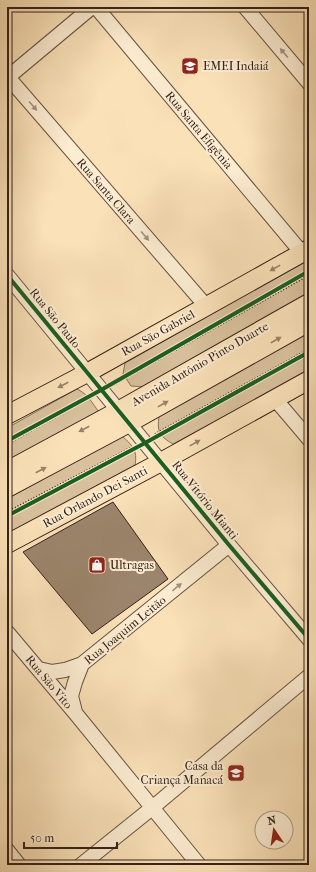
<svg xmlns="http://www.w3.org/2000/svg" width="316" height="872" viewBox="0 0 316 872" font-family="'IM FELL French Canon',serif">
<rect width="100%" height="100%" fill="#fae1b8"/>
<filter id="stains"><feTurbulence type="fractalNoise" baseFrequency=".005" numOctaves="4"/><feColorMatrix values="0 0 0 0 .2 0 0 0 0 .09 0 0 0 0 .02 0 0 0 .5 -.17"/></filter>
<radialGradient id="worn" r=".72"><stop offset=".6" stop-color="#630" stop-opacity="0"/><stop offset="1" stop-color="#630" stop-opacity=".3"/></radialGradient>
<!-- green -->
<path fill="#d9c19d" stroke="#87725c" d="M 309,259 L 309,297 L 148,387 L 131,386 L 123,374 L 125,363 Z
M 309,332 L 309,370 L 173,444 C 159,436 157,432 159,416 Z
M 77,389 C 88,394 92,403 99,412 L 7,461 L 7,428 Z
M 122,436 C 132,445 138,450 135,465 L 7,535 L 7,499 Z"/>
<!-- building -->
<path fill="#9b856c" stroke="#35221a" d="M 113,502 L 168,579 L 92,634 L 23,552 Z"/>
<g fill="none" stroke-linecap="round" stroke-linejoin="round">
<defs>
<path id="minor" d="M 96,7 L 302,253
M 245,7 L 309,83
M 7,76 L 206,306
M 7,78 L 92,7
M 7,275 L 229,545 L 309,639
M 275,399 L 309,439
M 7,632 L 76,714 L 199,865
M 39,669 L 52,672 L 65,670 L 82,664
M 75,712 L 71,696 L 75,682 L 82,664 L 229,545
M 7,850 L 19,865
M 81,865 L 152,808 L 309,676"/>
<path id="major" d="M 7,415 L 87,373 L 309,249
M 7,471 L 118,411 L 309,303
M 7,488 L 129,423 L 309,322
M 7,544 L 161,462 L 309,380"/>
</defs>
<!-- minor casing -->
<use href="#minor" stroke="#665242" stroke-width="16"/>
<!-- major casing -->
<use href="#major" stroke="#35221a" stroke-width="20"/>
<!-- path -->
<path stroke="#35221a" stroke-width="2" stroke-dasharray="1 2" stroke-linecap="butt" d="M 113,385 L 309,275
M 155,434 L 309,349
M 7,444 L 92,397
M 7,512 L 132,447"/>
<!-- minor -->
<use href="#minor" stroke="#fcecd1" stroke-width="14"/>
<!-- major -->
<use href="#major" stroke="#fae1b8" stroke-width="18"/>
<defs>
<path id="cycleway" d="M 7,275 L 229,545 L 309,639
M 7,441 L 101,390 L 309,271
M 7,516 L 145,443 L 309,352"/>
</defs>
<!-- cycleway casing -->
<use href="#cycleway" stroke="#fcecd1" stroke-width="6"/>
<!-- cycleway -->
<use href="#cycleway" stroke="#1b5e20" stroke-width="4"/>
</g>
<!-- one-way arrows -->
<defs><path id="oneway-solid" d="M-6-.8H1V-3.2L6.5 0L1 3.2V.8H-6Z"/></defs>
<g fill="#a2917f">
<use href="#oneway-solid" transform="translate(284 53) rotate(-130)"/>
<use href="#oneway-solid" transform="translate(33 106) rotate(49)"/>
<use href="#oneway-solid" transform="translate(145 236) rotate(49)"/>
<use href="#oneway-solid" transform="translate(177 587) rotate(-39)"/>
</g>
<g fill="#988269">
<use href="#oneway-solid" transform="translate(275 268) rotate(151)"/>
<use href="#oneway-solid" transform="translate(276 340) rotate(-29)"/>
<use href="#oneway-solid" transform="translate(63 385) rotate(152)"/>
<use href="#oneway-solid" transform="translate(163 404) rotate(-29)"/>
<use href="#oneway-solid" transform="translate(84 429) rotate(152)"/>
<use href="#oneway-solid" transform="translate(195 443) rotate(-29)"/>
<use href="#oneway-solid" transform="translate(41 470) rotate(-28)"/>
</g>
<!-- icons -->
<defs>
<symbol id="school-square" viewBox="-11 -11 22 22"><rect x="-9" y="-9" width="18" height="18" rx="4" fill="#8f2418" stroke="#fcecd1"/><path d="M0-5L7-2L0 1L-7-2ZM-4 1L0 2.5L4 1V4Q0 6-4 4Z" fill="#fff"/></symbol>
<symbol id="shop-square" viewBox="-11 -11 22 22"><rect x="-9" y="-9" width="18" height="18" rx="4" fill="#8f2418" stroke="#fcecd1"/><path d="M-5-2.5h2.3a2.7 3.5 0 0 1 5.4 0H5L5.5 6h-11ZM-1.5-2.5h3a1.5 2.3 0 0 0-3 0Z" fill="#fff"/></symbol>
</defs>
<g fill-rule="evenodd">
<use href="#school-square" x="180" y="56" width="20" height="20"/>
<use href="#shop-square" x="87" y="555" width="20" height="20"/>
<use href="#school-square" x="226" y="763" width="20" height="20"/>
</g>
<g text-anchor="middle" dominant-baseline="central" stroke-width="4" stroke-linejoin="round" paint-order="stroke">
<!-- poi labels -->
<g font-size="12" fill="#35221a" stroke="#fcecd1" text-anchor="start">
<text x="203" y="66">EMEI Indaiá</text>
<text x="110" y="565">Ultragas</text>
<text x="223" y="766" text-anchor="end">Casa da<tspan x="223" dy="14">Criança Manacá</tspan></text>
</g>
<!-- street labels -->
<g font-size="12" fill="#35221a" stroke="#fcecd1">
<text transform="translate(199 130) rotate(50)">Rua Santa Efigênia</text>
<text transform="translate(106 191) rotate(49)">Rua Santa Clara</text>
<text transform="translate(55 318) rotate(51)">Rua São Paulo</text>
<text transform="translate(158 333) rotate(-29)">Rua São Gabriel</text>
<text transform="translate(200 364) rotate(-30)">Avenida Antônio Pinto Duarte</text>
<text transform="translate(95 497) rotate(-28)">Rua Orlando Dei Santi</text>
<text transform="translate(205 500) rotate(51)">Rua Vitório Mianti</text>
<text transform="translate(125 630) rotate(-39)">Rua Joaquim Leitão</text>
<text transform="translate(49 682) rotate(50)">Rua São Vito</text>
</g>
</g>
<!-- margin -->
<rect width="316" height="872" fill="none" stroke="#fae1b8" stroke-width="24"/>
<rect x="8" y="8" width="300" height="856" fill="none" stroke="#35221a" stroke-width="2"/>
<rect x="12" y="12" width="292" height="848" fill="none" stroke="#35221a"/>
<!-- north arrow -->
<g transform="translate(274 830) rotate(347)"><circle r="19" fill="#fcecd1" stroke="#ac9b88"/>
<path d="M0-3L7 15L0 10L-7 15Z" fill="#8f2418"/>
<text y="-6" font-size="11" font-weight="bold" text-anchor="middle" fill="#35221a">N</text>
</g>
<!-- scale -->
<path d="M24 842v6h93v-6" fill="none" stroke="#35221a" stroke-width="2"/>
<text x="30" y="842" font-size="12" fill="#35221a" stroke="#fcecd1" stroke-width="3" paint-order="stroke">50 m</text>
<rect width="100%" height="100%" filter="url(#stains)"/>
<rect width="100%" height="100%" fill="url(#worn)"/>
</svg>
